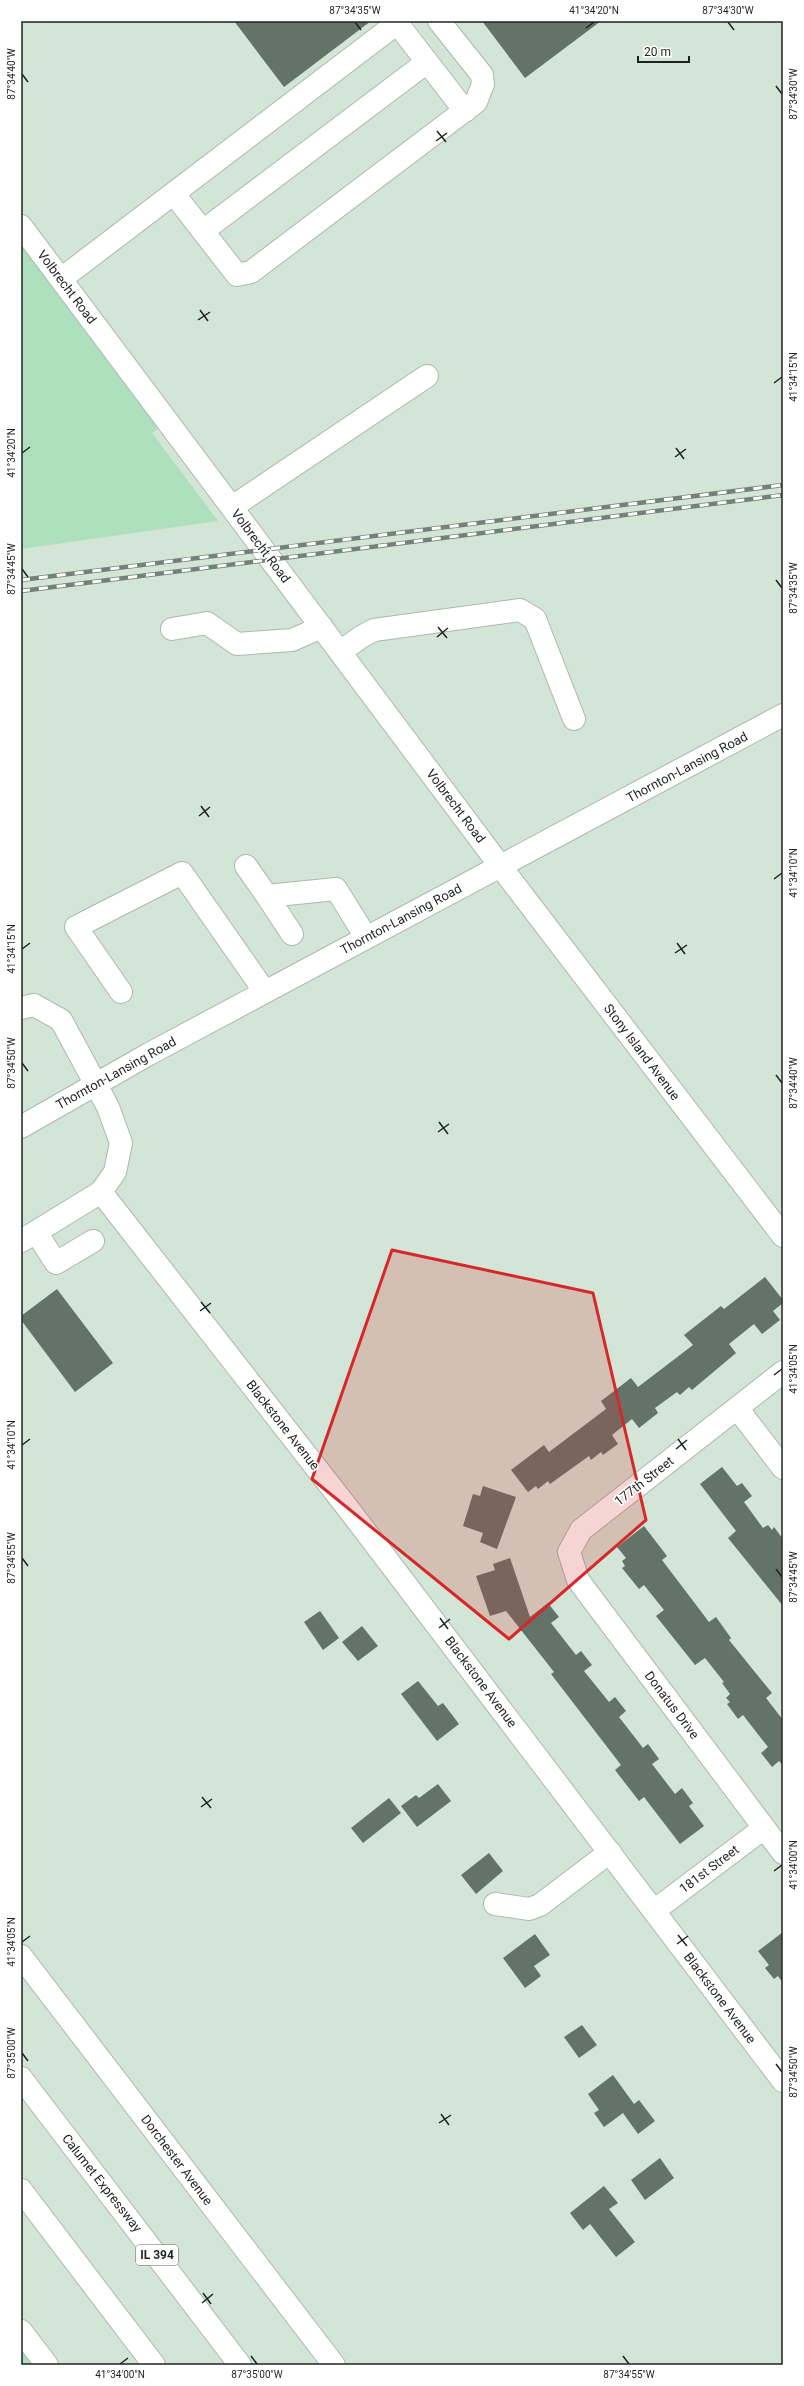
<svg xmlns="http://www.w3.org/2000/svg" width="804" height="2386" viewBox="0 0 804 2386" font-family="Roboto,sans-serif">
<rect width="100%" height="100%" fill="#d2e5d7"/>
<!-- green -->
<path fill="#aee0bd" d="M 21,219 L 172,417 L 152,433 L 218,521 L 21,549 Z
M 21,2347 L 35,2365 L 21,2365 Z"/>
<!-- building -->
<path fill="#637368" d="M 234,21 L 371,21 L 284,87 Z
M 482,21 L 601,21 L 525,78 Z
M 765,1277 L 783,1300 L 783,1303 L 773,1311 L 780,1320 L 762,1334 L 754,1324 L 729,1344 L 736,1353 L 692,1390 L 689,1387 L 680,1395 L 677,1392 L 655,1408 L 658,1413 L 639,1428 L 632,1419 L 612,1435 L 618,1444 L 603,1455 L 601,1452 L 591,1460 L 589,1456 L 550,1484 L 548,1481 L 538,1489 L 536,1486 L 528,1492 L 511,1470 L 544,1445 L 549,1452 L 606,1409 L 601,1401 L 631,1378 L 638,1387 L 693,1345 L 684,1335 L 721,1306 L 724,1309 Z
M 57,1289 L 113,1363 L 75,1392 L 21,1320 L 21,1316 Z
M 722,1467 L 737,1486 L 742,1483 L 752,1496 L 744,1502 L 763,1528 L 768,1525 L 772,1530 L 774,1527 L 783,1539 L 783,1606 L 728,1538 L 736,1531 L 700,1484 Z
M 483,1486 L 516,1497 L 497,1549 L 480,1542 L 483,1533 L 463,1526 L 473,1494 L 480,1496 Z
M 644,1526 L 667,1556 L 662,1560 L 709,1622 L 716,1617 L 731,1638 L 729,1640 L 772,1693 L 766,1698 L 783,1720 L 783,1766 L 779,1761 L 772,1767 L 761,1753 L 768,1747 L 743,1715 L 738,1719 L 727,1704 L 730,1702 L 726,1698 L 730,1694 L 722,1683 L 724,1682 L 705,1658 L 695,1665 L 656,1616 L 664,1610 L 644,1585 L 639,1589 L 622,1568 L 625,1566 L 622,1561 L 626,1558 L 617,1547 Z
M 510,1558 L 530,1617 L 548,1603 L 559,1617 L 551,1623 L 576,1655 L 581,1651 L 592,1665 L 584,1671 L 609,1702 L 615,1697 L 626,1711 L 619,1717 L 643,1748 L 648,1744 L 659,1759 L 652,1764 L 675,1794 L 682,1788 L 693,1803 L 689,1806 L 704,1826 L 680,1844 L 644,1797 L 639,1801 L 615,1770 L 621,1765 L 551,1674 L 554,1672 L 506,1611 L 490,1616 L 476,1576 L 495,1570 L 493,1564 Z
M 320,1611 L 339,1638 L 323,1650 L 304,1622 Z
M 362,1626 L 378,1646 L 358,1661 L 342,1642 Z
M 418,1681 L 438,1706 L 443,1703 L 459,1724 L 437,1741 L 401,1694 Z
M 438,1784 L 451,1801 L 417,1827 L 401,1806 L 416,1795 L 419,1798 Z
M 389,1798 L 401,1813 L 363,1843 L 351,1828 Z
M 489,1853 L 503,1871 L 476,1894 L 461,1875 Z
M 783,1932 L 783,1983 L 778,1976 L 774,1979 L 765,1968 L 769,1965 L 758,1951 Z
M 535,1934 L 550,1955 L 534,1966 L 541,1976 L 525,1988 L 503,1958 Z
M 582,2025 L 597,2045 L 579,2058 L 564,2037 Z
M 613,2075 L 634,2104 L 639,2100 L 655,2121 L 638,2134 L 623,2113 L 604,2127 L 594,2113 L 599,2110 L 588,2094 Z
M 660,2158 L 674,2178 L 645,2200 L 631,2180 Z
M 604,2186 L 618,2203 L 609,2209 L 635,2242 L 616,2257 L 590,2224 L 583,2230 L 570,2213 Z"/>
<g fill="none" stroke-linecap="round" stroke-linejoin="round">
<defs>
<path id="minor" d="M 397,23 L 465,111
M 174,194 L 237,275 L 251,272 L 476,102 L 483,84 L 482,75 L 439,21
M 21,226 L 501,867 L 783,1236
M 203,231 L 427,62
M 61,279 L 400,21
M 232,507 L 427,376
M 172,629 L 207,623 L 237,644 L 292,640 L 322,627
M 340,652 L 361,637 L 374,630 L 520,610 L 535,619 L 574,719
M 246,866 L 267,896 L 336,889 L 366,937
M 267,896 L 292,934
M 121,992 L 76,927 L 182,873 L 265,992
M 21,1008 L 34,1005 L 61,1020 L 108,1107 L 121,1143 L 115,1172 L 101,1192 L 21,1241
M 21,1127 L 149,1054 L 783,715
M 101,1192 L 350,1511 L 783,2081
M 36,1232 L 56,1263 L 93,1241
M 783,1372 L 581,1530 L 569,1552 L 578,1580 L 783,1853
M 737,1408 L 783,1468
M 495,1904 L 529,1909 L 540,1905 L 610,1852
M 655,1910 L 764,1828
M 21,1956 L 334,2365
M 21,2331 L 47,2365"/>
<path id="highway" d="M 21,2078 L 240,2365
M 21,2190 L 154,2365"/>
</defs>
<!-- minor casing -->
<use href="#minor" stroke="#a8baad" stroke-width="24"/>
<!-- highway casing -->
<use href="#highway" stroke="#a8baad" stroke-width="24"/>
<!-- minor -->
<use href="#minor" stroke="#fff" stroke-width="22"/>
<!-- highway -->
<use href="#highway" stroke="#fff" stroke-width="22"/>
<defs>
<path id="rail" d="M 21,580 L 783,485
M 21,591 L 783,495"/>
</defs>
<!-- rail casing -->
<use href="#rail" stroke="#748178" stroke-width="4.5"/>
<!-- rail -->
<use href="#rail" stroke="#fff" stroke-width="3" stroke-dasharray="9" stroke-linecap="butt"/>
</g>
<!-- marked area -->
<path fill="#d62828" fill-opacity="0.2" stroke="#d62828" stroke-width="3" stroke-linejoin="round" d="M 392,1250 L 593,1293 L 646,1520 L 509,1639 L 312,1479 Z"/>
<!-- ticks -->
<path fill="none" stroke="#1d241f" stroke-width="1.5" d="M 355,22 L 361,30M 728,22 L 734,30M 586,28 L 594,22M 22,74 L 28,82M 776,86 L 782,94M 437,131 L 446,142M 436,141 L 447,133M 200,310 L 208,321M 198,320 L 210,312M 774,383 L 782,377M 676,448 L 684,459M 22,453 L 30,447M 675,457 L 686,449M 22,569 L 28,577M 776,580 L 782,588M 438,627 L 447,638M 437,637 L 448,628M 201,806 L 209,817M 199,816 L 210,807M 774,879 L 782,873M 677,943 L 685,954M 22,949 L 30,943M 675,953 L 687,945M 22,1063 L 28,1071M 776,1075 L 782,1083M 439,1122 L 448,1134M 438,1132 L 449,1124M 201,1302 L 210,1313M 200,1311 L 211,1303M 774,1375 L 782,1369M 678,1439 L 686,1450M 22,1445 L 30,1439M 676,1449 L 687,1440M 22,1558 L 28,1566M 776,1569 L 782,1577M 440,1618 L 448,1629M 439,1628 L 450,1619M 202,1797 L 211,1808M 201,1807 L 212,1799M 774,1871 L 782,1865M 678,1935 L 687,1946M 22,1942 L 30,1936M 677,1944 L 688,1936M 22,2053 L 28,2061M 776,2064 L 782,2072M 441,2114 L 449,2125M 439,2123 L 451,2115M 203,2293 L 211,2304M 202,2303 L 213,2294M 251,2356 L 257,2364M 623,2356 L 629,2364M 120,2364 L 128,2358"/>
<g text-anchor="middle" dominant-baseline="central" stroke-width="3.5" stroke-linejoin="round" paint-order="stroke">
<!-- shield labels -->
<rect fill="#fff" stroke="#616662" stroke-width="1" x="136" y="2245" width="42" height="20" rx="3"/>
<g font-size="12" font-weight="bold" fill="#1d241f">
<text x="157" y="2255">IL 394</text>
</g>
<!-- street labels -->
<g font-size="13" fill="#1d241f" stroke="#fff">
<text transform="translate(67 287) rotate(53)">Volbrecht Road</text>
<text transform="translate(261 546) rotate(53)">Volbrecht Road</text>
<text transform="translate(687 767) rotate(-28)">Thornton-Lansing Road</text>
<text transform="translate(456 806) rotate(53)">Volbrecht Road</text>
<text transform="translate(401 919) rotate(-28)">Thornton-Lansing Road</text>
<text transform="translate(642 1052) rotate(53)">Stony Island Avenue</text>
<text transform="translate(116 1073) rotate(-29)">Thornton-Lansing Road</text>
<text transform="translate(283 1425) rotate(52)">Blackstone Avenue</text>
<text transform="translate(644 1481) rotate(-38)">177th Street</text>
<text transform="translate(481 1682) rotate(53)">Blackstone Avenue</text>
<text transform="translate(672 1705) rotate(53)">Donatus Drive</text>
<text transform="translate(709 1869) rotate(-37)">181st Street</text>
<text transform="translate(720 1998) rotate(53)">Blackstone Avenue</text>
<text transform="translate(177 2160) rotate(53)">Dorchester Avenue</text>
<text transform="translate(102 2183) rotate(52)">Calumet Expressway</text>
</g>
</g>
<!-- border -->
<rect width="804" height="2386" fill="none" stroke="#ffffff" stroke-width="44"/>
<!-- scale -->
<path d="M638 56v6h51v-6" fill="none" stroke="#1d241f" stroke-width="2"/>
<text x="644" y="56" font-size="12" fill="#1d241f" stroke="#ffffff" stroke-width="3" paint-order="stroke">20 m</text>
<rect x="22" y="22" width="760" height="2342" fill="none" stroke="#1d241f" stroke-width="1.5"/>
<g font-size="10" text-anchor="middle" fill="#1d241f">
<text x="355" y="14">87°34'35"W</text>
<text x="594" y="14">41°34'20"N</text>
<text x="728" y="14">87°34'30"W</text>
<text transform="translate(11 74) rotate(-90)" y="4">87°34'40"W</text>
<text transform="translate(793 94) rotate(-90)" y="4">87°34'30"W</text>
<text transform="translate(793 377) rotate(-90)" y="4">41°34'15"N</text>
<text transform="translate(11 453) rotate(-90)" y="4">41°34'20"N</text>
<text transform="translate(11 569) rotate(-90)" y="4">87°34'45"W</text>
<text transform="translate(793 588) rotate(-90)" y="4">87°34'35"W</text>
<text transform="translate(793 873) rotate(-90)" y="4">41°34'10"N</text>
<text transform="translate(11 949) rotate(-90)" y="4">41°34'15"N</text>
<text transform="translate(11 1063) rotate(-90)" y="4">87°34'50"W</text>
<text transform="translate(793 1083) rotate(-90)" y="4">87°34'40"W</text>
<text transform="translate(793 1369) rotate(-90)" y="4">41°34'05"N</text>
<text transform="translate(11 1445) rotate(-90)" y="4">41°34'10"N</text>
<text transform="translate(11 1558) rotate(-90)" y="4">87°34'55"W</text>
<text transform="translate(793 1577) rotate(-90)" y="4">87°34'45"W</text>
<text transform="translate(793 1865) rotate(-90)" y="4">41°34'00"N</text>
<text transform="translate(11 1942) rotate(-90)" y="4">41°34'05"N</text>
<text transform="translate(11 2053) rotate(-90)" y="4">87°35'00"W</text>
<text transform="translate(793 2072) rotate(-90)" y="4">87°34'50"W</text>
<text x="120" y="2378">41°34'00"N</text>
<text x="257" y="2378">87°35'00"W</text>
<text x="629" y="2378">87°34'55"W</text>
</g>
</svg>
